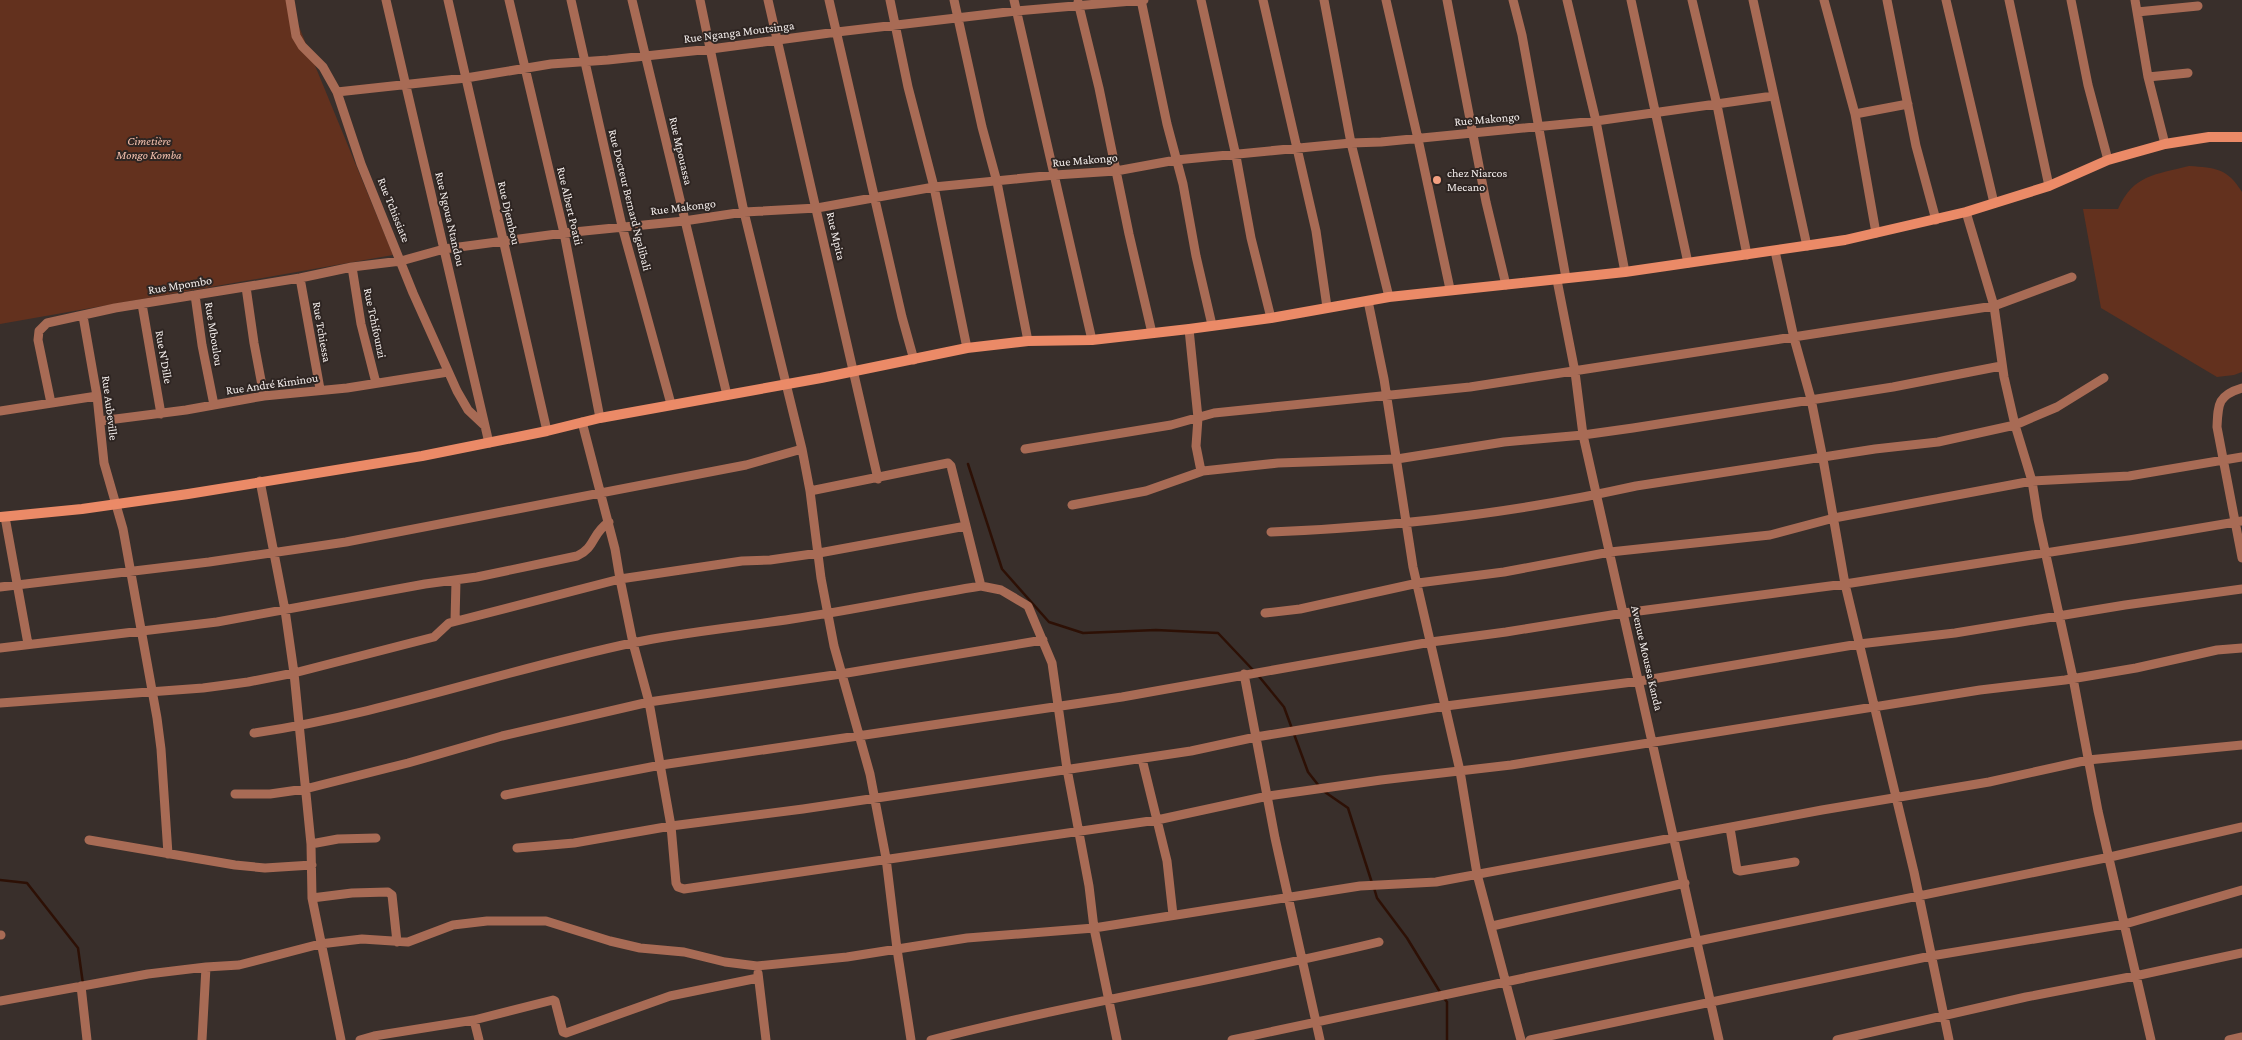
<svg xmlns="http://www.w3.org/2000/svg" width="2242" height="1040" viewBox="0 0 2242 1040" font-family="'Crimson Pro',serif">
<rect width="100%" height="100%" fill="#392f2b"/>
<!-- green -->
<path fill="#63311e" d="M 0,0 L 288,0 L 393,255 L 0,324 Z
M 2189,166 C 2216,168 2227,168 2242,192 L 2242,372 L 2234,375 L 2217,377 L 2101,308 L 2083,209 L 2118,209 C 2134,174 2155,175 2189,166 Z"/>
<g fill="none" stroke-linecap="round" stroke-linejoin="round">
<!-- stream -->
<path stroke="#2d1005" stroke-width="2.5" d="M 968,464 L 1002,569 L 1049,622 L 1083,633 L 1156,630 L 1218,633 L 1253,670
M 1257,674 L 1284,707 L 1308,772 L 1319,786
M 1322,790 L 1348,808 L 1372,883
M 0,880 L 27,883 L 78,948 L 83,984
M 1374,888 L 1377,898 L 1407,938 L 1440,992
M 1443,997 L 1447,1002 L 1447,1040"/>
<!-- street -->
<path stroke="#a86b55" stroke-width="9" d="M 290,0 L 296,36 L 302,46 L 323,67 L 337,92 L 361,164 L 413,293 L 457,391 L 468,410 L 485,426
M 386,0 L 489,443
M 448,0 L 547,431
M 509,0 L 564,233 L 600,418
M 571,0 L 622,226 L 671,404
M 632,0 L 727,395
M 700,0 L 744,212 L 802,449 L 810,491 L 821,578 L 834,646 L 870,774 L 886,858 L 897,949 L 911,1040
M 768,0 L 878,479
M 829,0 L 902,317 L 914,360
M 890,0 L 908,87 L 934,187 L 967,348
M 954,0 L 982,127 L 997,182 L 1028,341
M 1014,0 L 1092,340
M 1141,0 L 1167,124 L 1183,184 L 1196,256 L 1212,325
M 1201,0 L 1236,156 L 1251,238 L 1271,318
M 1263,0 L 1316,231 L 1327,307
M 1324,0 L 1351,143 L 1389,297
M 1386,0 L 1418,139 L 1450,289
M 1447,0 L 1486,202 L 1506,285
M 1513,0 L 1522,35 L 1566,278
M 1567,0 L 1596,121 L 1625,272
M 1631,0 L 1688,263
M 1692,0 L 1717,105 L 1747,255
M 1753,0 L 1807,246
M 1824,0 L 1855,114 L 1876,233
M 1887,0 L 1916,146 L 1936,220
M 1946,0 L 1994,203
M 2009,0 L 2049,186
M 2071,0 L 2088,85 L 2108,160
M 2135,0 L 2148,77 L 2165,144
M 1078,2 L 1099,88 L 1129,234 L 1152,333
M 2137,12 L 2198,6
M 2148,77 L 2188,73
M 337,92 L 466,78 L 551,64 L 608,60 L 711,49 L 837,32 L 1016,11 L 1144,0
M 1855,114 L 1908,104
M 1966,212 L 1994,306 L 2004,377 L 2015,425 L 2032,481 L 2038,519 L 2073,678 L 2098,811 L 2151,1040
M 1775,251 L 1794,338 L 1811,399 L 1823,459 L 1845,584 L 1914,872 L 1949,1040
M 352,267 L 361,324 L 376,383
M 300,278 L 320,389
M 1557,280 L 1575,372 L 1583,435 L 1719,1040
M 246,287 L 254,343 L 264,396
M 195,295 L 202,345 L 214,405
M 1368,301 L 1384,379 L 1413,567 L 1460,771 L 1477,874 L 1521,1040
M 142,304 L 161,414
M 83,316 L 97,396 L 104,463 L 123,529 L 157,718 L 161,749 L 168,854
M 1189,329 L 1198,418 L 1196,446 L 1201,471
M 2242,388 C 2218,395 2218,404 2217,427 L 2242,558
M 51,403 L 38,340 L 39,331 L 47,323 L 115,308 L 300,278 L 352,267 L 401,261 L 444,249 L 564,233 L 684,221 L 744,212 L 817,208 L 934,187 L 1055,175 L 1116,171 L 1176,160 L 1351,143 L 1381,142 L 1596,121 L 1773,96
M 0,411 L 97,396
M 100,421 L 186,410 L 264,396 L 347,388 L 448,372
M 582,422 L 615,549 L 620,579 L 633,643 L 649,702 L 671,826 L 676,883 L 678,887 L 684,889 L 1157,820 L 1268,796 L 1381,780 L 1511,765 L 1980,690 L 2065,680 L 2136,668 L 2217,650 L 2242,648
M 1025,449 L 1171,425 L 1214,413 L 1470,387 L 1994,306 L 2072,277
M 260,481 L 285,610 L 294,673 L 311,844 L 312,898 L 341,1040
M 810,491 L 948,463 L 951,466 L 981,586
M 1072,505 L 1146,491 L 1203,471 L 1278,463 L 1397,459 L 1504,442 L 1583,435 L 1633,428 L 1893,387 L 2001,366
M 5,517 L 28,644
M 1271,532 C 1393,527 1516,513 1636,486 L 1875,449 L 1938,442 L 2015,425 L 2057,407 L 2104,378
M 0,587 L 209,562 L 346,542 L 746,465 L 802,449
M 1265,613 L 1300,609 L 1418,583 L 1504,572 L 1610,552 L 1770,535 L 1834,518 L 2032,481 L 2129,476 L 2242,457
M 455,621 L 456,581
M 0,648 L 217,622 L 425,584 L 477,577 L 577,556 C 596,547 591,534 609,522
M 1244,674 L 1275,838 L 1320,1040
M 0,703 L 203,688 L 248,682 L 294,673 L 434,637 L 449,623 L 620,579 L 742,561 L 770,560 L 819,553 L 966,526
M 254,733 C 383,714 505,670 632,643 C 684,632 739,627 792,619 C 855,610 918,596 981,586 L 1001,590 L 1028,606 L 1052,663 L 1067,769 L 1089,886 L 1094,928 L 1117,1040
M 1142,759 L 1167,861 L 1173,915
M 235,794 L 270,794 L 305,789 L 408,763 L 502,736 L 649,702 L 841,674 L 1043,640
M 505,795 L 661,765 L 1122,697 L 1431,642 L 1506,632 L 1624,613 L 1845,584 L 2135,539 L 2242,521
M 1730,828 L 1737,870 L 1740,871 L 1795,862
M 89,840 L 235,865 L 265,868 L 312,865
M 311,844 L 338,839 L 376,838
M 517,848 L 574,843 L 671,826 L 803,809 L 1191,751 L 1256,737 L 1446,706 L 1640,681 L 1859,644 L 1955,633 L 2125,605 L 2242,589
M 312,898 L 352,893 L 388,892 L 392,895 L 397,942
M 1492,926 L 1685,883
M 0,935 L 1,935
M 758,973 L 766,1040
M 81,986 L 87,1040
M 0,1001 L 148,974 L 206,967 L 239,965 L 320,944 L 362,939 L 408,942 L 453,925 L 487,921 L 546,921 L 610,941 L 640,948 L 684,952 L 725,962 L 757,966 L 847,957 L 967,938 L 1094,928 L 1360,886 L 1436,882 L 1822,810 L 1989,782 L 2088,760 L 2242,745
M 474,1020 L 479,1040
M 202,1040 L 206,967
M 360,1040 L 374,1036 L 474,1020 L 553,1000 L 555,1001 L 563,1032 L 566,1033 L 670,996 L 758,978
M 931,1040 C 1079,1002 1231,978 1379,942
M 1232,1040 L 1698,941 L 2110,857 L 2242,827
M 1530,1040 L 1931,956 L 2125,924 L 2242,890
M 1837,1040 L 2026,997 L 2135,976 L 2242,953
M 2229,1040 L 2242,1037"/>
<!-- secondary -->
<path stroke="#eb8a67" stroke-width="10" d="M 0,517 L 82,509 L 188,494 L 422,456 L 547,431 L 600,418 L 821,378 L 967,348 L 1028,341 L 1092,340 L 1189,329 L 1271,318 L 1389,297 L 1625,272 L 1845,240 L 1966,212 L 2049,186 L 2108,160 L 2165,144 L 2209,137 L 2242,137"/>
</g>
<!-- markers -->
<circle fill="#f3a081" stroke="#2e2522" stroke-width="2" cx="1437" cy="180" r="5"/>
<g text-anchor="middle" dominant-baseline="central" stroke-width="4" stroke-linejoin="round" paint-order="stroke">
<!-- street labels -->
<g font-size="12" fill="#f3edeb" stroke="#2e2522">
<text transform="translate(739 32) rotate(-7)">Rue Nganga Moutsinga</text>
<text transform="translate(1487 119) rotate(-5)">Rue Makongo</text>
<text transform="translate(681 151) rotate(77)">Rue Mpouassa</text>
<text transform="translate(1085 160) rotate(-5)">Rue Makongo</text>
<text transform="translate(630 200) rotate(76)">Rue Docteur Bernard Ngalibali</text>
<text transform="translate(570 206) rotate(77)">Rue Albert Poatii</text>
<text transform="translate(683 207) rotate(-7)">Rue Makongo</text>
<text transform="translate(394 210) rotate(68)">Rue Tchissiate</text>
<text transform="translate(509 213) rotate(77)">Rue Djembou</text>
<text transform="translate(450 219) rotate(77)">Rue Ngoua Ntandou</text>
<text transform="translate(836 236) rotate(77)">Rue Mpita</text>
<text transform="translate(180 285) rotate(-9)">Rue Mpombo</text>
<text transform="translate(375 323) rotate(78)">Rue Tchifounzi</text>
<text transform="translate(322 332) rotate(80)">Rue Tchiessa</text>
<text transform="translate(214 334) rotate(81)">Rue Mboulou</text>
<text transform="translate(164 357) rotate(80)">Rue N'Dille</text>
<text transform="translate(272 384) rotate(-8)">Rue André Kiminou</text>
<text transform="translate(110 408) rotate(83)">Rue Aubeville</text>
<text transform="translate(1647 658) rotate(77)">Avenue Moussa Kanda</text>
</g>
<!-- park labels -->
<g font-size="12" font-style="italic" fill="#f3c0ae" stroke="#2e2522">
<text x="149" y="141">Cimetière<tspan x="149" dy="14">Mongo Komba</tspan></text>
</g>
<!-- poi labels -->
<g font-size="12" fill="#f3edeb" stroke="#2e2522" text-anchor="start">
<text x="1447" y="173">chez Niarcos<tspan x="1447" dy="14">Mecano</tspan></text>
</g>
</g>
</svg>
